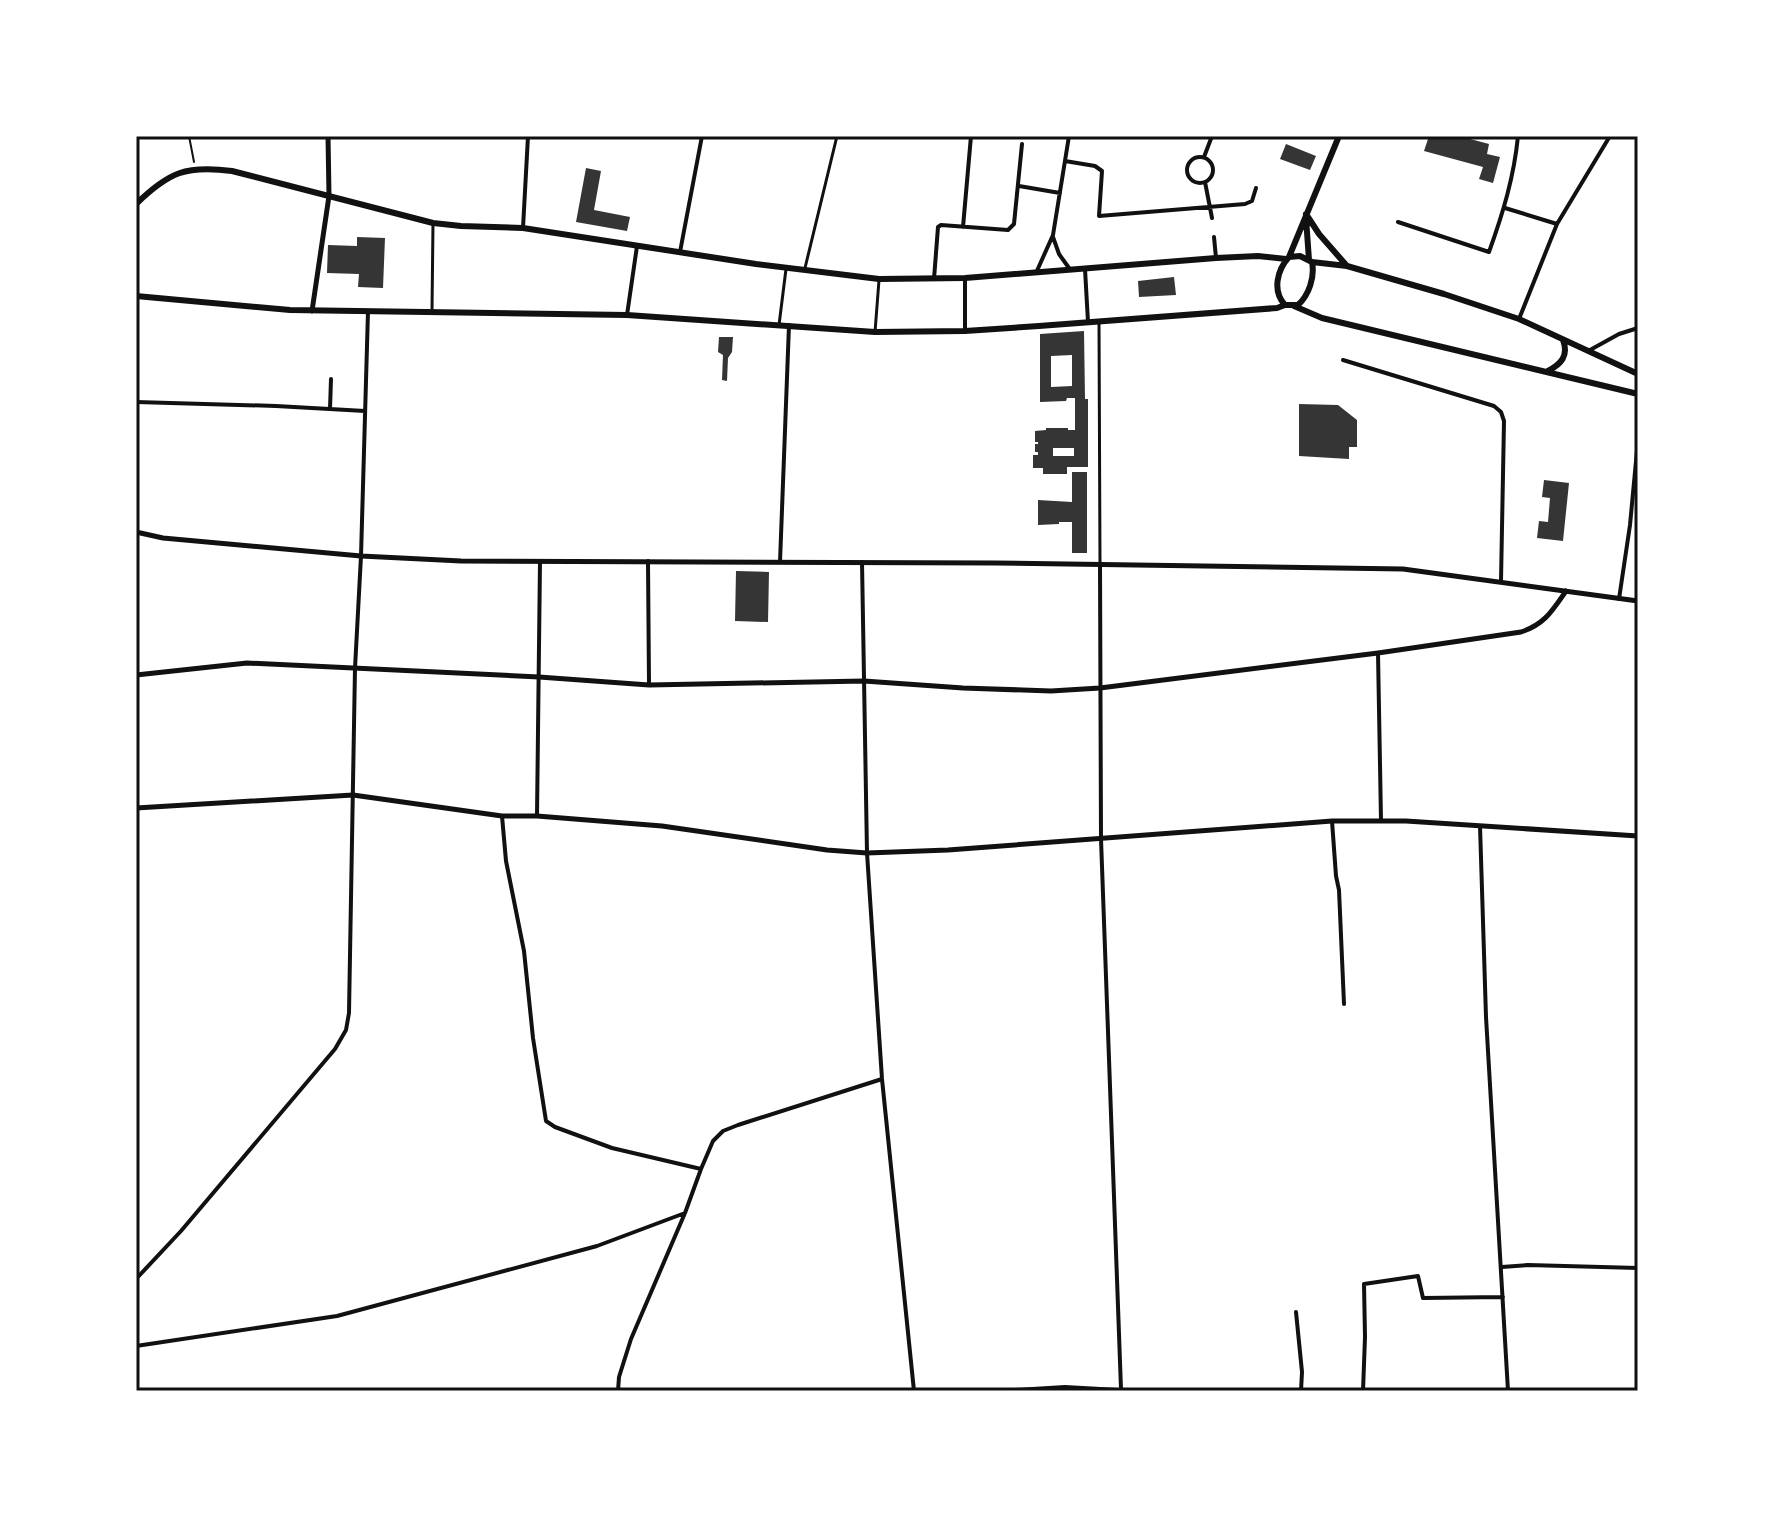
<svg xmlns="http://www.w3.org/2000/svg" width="1774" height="1527" viewBox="0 0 1774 1527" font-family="Jost,sans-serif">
<rect width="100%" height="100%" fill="#fff"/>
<!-- building -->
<path fill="#353535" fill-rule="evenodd" d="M 1429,136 L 1459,136 L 1489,144 L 1487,154 L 1500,157 L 1493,183 L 1479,179 L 1483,167 L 1424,151 Z
M 1286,144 L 1316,156 L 1310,170 L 1280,159 Z
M 586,168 L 601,171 L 594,210 L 630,217 L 627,231 L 576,222 Z
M 357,237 L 385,238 L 383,288 L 358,287 L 359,274 L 327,273 L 328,245 L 357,246 Z
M 1174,277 L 1176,295 L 1139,297 L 1138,281 Z
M 1084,331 L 1085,399 L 1088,399 L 1088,467 L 1067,467 L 1067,474 L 1043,474 L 1043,468 L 1033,468 L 1033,455 L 1038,455 L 1038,452 L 1035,452 L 1035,444 L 1038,444 L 1038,442 L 1035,442 L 1035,431 L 1046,430 L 1046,428 L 1068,428 L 1068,430 L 1075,430 L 1075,398 L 1067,398 L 1066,401 L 1040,402 L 1040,334 ZM 1072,355 L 1072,386 L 1051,387 L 1051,356 ZM 1053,448 L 1074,448 L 1074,456 L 1053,456 Z
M 719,337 L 733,337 L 732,352 L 728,358 L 727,381 L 722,380 L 723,355 L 718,352 Z
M 1299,404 L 1338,405 L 1357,420 L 1357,447 L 1349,447 L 1349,459 L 1299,456 Z
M 1072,472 L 1087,472 L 1087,553 L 1072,553 L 1072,522 L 1059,522 L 1059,524 L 1038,525 L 1038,500 L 1072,502 Z
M 1544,480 L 1569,483 L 1563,541 L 1537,538 L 1539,521 L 1548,522 L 1550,498 L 1542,497 Z
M 736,571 L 769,572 L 768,622 L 735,621 Z"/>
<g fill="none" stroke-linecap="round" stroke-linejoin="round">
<!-- path -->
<path stroke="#111" stroke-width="2" d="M 189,136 L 194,162"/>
<!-- pedestrian -->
<path stroke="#111" stroke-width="3" d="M 805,268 L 837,136
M 432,311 L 433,223
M 1099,321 L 1100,564
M 779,325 L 786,269
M 875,332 L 879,280"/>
<!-- minor -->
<path stroke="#111" stroke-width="4" d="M1187 170a13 13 0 1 1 26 0a13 13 0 1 1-26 0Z
M 1204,157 L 1212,136
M 1065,161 L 1095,166 L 1102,171 L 1099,216 L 1245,204 L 1252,201 L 1256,188
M 1205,182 L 1212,218
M 1019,186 L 1060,193
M 1505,208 L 1557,224
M 1398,222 L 1489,252 C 1503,213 1514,177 1518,136
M 963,227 L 971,136
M 523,228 L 528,136
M 1053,237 L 1059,254 L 1069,268
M 1214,237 L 1216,258
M 680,252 L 702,136
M 1085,269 L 1088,322
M 1036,273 L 1053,235 L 1069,136
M 965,278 L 965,331
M 934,279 L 938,227 L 941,225 L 1008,230 L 1014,224 L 1022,144
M 627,315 L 637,246
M 1519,319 L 1557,224 L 1610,136
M 1590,350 L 1619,334 L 1638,328
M 1343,360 L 1494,406 L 1501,412 L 1504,421 L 1501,581
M 136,402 L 276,406 L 365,411
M 330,409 L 331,379
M 648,561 L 649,685
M 780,562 L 789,325
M 862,562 L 867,853 L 882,1079 L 914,1391
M 1100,564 L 1101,839 L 1121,1389
M 1619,599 L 1630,525 L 1638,440
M 1378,653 L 1381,820
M 502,816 L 506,861 L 524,951 L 533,1038 L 546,1121 L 555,1127 L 612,1148 L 701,1169
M 537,816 L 540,561
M 1332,821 L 1336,876 L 1339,890 L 1344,1004
M 1480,826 L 1486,1017 L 1508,1391
M 1502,1267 L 1528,1265 L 1638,1268
M 136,1279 L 181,1231 L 335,1049 L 346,1030 L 349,1013 L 355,668 L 361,556 L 368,311
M 1296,1312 L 1302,1372 L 1301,1391
M 136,1346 L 337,1316 L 597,1246 L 685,1213
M 618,1391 L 619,1377 L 631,1339 L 685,1213 L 701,1169 L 713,1141 L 723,1131 L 738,1125 L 882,1079
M 999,1391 L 1065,1387 L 1136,1391
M 1363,1391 L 1365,1337 L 1364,1284 L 1418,1276 L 1423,1298 L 1503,1297"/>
<!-- tertiary -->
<path stroke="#111" stroke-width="5" d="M 136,808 L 353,795 L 502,816 L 537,816 L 662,826 L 827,850 L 867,853 L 948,850 L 1332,821 L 1406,821 L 1638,836"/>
<!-- secondary -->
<path stroke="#111" stroke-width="5" d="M 312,311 L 329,196 L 328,136
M 136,532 L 163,538 L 361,556 L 461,561 L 995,563 L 1403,569 L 1638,601
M 136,675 L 247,663 L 539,677 L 649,685 L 864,681 L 963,688 L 1051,691 L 1100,688 L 1378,653 L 1521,632 C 1545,624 1552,611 1566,591"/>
<!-- primary -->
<path stroke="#111" stroke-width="6" d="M 136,204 C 169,172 186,165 232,171 L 433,223 L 461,226 L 523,228 L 756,264 L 879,279 L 965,278 L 1216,258 L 1258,256 L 1286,259
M 1306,214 L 1319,234 L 1347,266
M 1306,218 L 1309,260
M 1289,257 L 1300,256 L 1312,262 L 1347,266 L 1444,294 L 1519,319 L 1638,374
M 1312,262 C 1315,277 1309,295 1298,305 L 1285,305 C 1272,291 1277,270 1289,257 L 1339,136
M 136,296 L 290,310 L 627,315 L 875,332 L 965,331 L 1039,326 L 1277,308 L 1285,305
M 1294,306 L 1322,318 L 1638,394
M 1548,371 C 1561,364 1569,356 1563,340"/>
</g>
<!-- border -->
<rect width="1774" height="1527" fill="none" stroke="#ffffff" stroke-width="276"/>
<rect x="138" y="138" width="1498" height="1251" fill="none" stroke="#111" stroke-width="3"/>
</svg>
